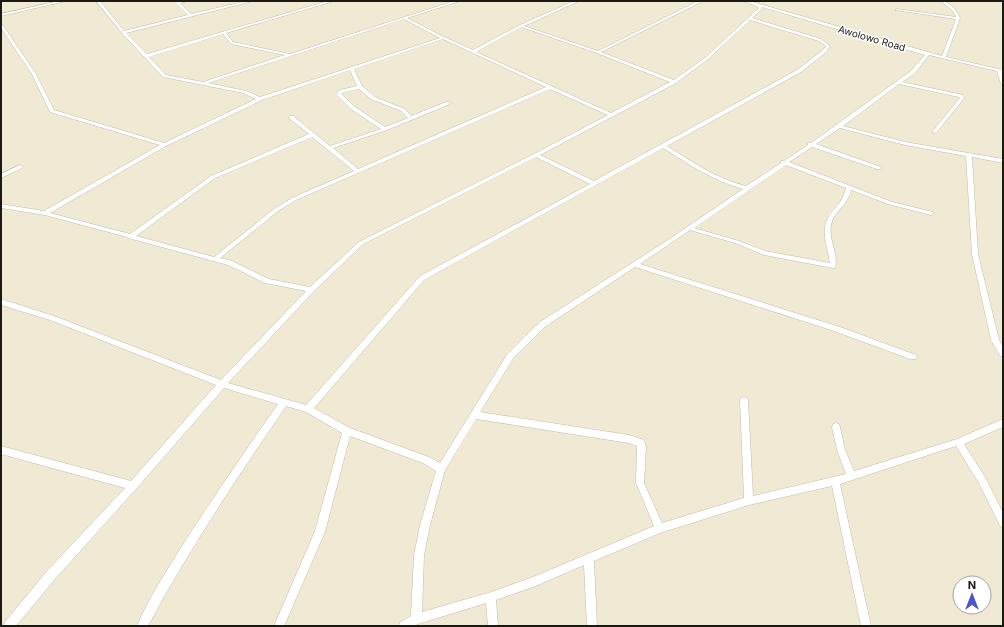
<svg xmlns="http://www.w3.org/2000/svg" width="1004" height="627" viewBox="0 0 1004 627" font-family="Inter,sans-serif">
<rect width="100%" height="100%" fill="#f0ead4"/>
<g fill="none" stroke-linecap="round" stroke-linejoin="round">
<defs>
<path id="minor" d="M 59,1 L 66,1 L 1,16 L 1,14 Z
M 96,1 L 100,1 L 124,31 L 188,15 L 174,1 L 189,1 L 180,3 L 191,14 L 247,1 L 253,1 L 126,33 L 147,54 L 328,1 L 334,1 L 226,33 L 233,42 L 290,54 L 454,1 L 460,1 L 407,18 L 444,37 L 473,50 L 520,25 L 574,1 L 579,1 L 524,26 L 598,51 L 698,1 L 703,1 L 601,52 L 674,80 L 706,57 L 759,8 L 754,5 L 743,1 L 749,1 L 942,56 L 956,19 L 895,10 L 897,9 L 956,17 L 953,11 L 941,1 C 950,1 957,11 960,18 L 946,57 L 1003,70 L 1003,72 L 1002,72 L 1003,85 L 1001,84 L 997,71 L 929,55 L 915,73 L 902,82 L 963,95 L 964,98 L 936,133 L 932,132 L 960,98 L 959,97 L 899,84 L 843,126 L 905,142 L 1003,159 L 1003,163 L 972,157 L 978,254 L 999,340 L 1003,347 L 1003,357 L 1000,356 L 991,340 L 972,254 L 966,156 L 905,145 L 840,128 L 816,144 L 881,167 L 881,169 L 877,169 L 812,147 L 789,162 L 892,202 L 933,212 L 933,214 L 931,215 L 888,204 L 851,190 C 848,205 834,211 831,225 C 828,239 839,255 835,268 L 833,268 L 764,255 L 735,243 L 690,230 L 640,264 L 840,327 L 916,355 L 917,357 L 916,359 L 910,359 L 834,331 L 635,267 L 546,326 L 514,357 L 480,412 L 629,435 L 644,440 L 646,447 L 644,483 L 662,523 L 744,498 L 740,400 L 741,398 L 744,397 L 747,398 L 748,400 L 753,496 L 846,474 L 837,450 L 832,427 L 833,424 L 836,423 L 839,424 L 840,427 L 845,450 L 854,471 L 957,439 L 1003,419 L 1003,427 L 964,444 L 985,477 L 1003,513 L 1003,528 L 1000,526 L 979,483 L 956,446 L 840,484 L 871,626 L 861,626 L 832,486 L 749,505 L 660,533 L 594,561 L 597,626 L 587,626 L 584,565 L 533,587 L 496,600 L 498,626 L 488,626 L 486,603 L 418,624 L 414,626 L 399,626 L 400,622 L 411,616 L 414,555 L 420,525 L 436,471 L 423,463 L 350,436 L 325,532 L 284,626 L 274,626 L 315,531 L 342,433 L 306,412 L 286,406 C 237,478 189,549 148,626 L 137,626 C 147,601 163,577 177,554 C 209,503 244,453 278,404 L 224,388 L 136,489 L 55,579 L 16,626 L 4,626 L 5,622 L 47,571 L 125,488 L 1,454 L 1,446 L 131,481 L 216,385 L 50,320 L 1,305 L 1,299 L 54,316 L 221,380 L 306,291 L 265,283 L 228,265 L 132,239 L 128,238 L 127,237 L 45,215 L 1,208 L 1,204 L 44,211 L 160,145 L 50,112 L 32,74 L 1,28 L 1,24 L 2,24 L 36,74 L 54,110 L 164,143 L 256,99 L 243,93 L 163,77 L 122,33 ZM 762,7 L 925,55 L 911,71 L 811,143 L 808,143 L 808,145 L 784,161 L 781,161 L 781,163 L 746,186 C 717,179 692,162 667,146 L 801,72 L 826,52 L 830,46 L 821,39 L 752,18 L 762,9 ZM 404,19 L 440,38 L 260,97 L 246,91 L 208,83 ZM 750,20 L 819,41 L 826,46 L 823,50 L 797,70 L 594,181 L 540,155 L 676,83 L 708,59 ZM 521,27 L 597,53 L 670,82 L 611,113 L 476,52 ZM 223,34 L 231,44 L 285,55 L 203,82 L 166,75 L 149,57 ZM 443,39 L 546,87 L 358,169 L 333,148 L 387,130 L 450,104 L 450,102 L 446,102 L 411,116 L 405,109 L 375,97 L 362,86 L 354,69 ZM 350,70 L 357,86 L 340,90 L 336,94 L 351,109 L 381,129 L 330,146 L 293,116 L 289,116 L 289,118 L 309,134 L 211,176 L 130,234 L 50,213 L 166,146 L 262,100 ZM 359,89 L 371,99 L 401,111 L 408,118 L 385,127 L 355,107 L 341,94 L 344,92 ZM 550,89 L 608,115 L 534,154 L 359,242 L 310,287 L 269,279 L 232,261 L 220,258 L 278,211 L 296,200 ZM 312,137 L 354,171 L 292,198 L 274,209 L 214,257 L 136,236 L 215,178 ZM 663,148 C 689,164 713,181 743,189 L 668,240 L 540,322 L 508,353 L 440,463 L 429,457 L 350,428 L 314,408 L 424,280 ZM 536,157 L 590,184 L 420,276 L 306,405 L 228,383 L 313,292 L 363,244 ZM 786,165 L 846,188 C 843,204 833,207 827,220 C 821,233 828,249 830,263 L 765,251 L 739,241 L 694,228 ZM 476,419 L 629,443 L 637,446 L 636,483 L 654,526 L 533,577 L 491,592 L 422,612 L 424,555 L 430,525 L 445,470 Z
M 20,165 L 23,167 L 22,168 L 1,178 L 1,174 Z"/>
</defs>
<!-- minor casing -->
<use href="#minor" stroke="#c2bca7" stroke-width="1"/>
<!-- minor -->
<use href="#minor" fill="#fff" fill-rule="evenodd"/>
</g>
<g text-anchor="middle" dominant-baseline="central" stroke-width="3" stroke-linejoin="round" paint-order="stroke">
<!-- far-street labels -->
<g font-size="10" fill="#1b1911" stroke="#fff">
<text transform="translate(872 38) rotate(16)">Awolowo Road</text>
</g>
</g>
<!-- border -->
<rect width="1004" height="627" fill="none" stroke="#1b1911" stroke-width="4"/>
<!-- north arrow -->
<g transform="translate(972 595)"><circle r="19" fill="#ffffff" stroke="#a4a3a0"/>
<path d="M0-3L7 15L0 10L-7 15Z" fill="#4a57cc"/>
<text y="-6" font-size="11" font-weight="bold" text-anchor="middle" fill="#1b1911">N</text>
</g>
</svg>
